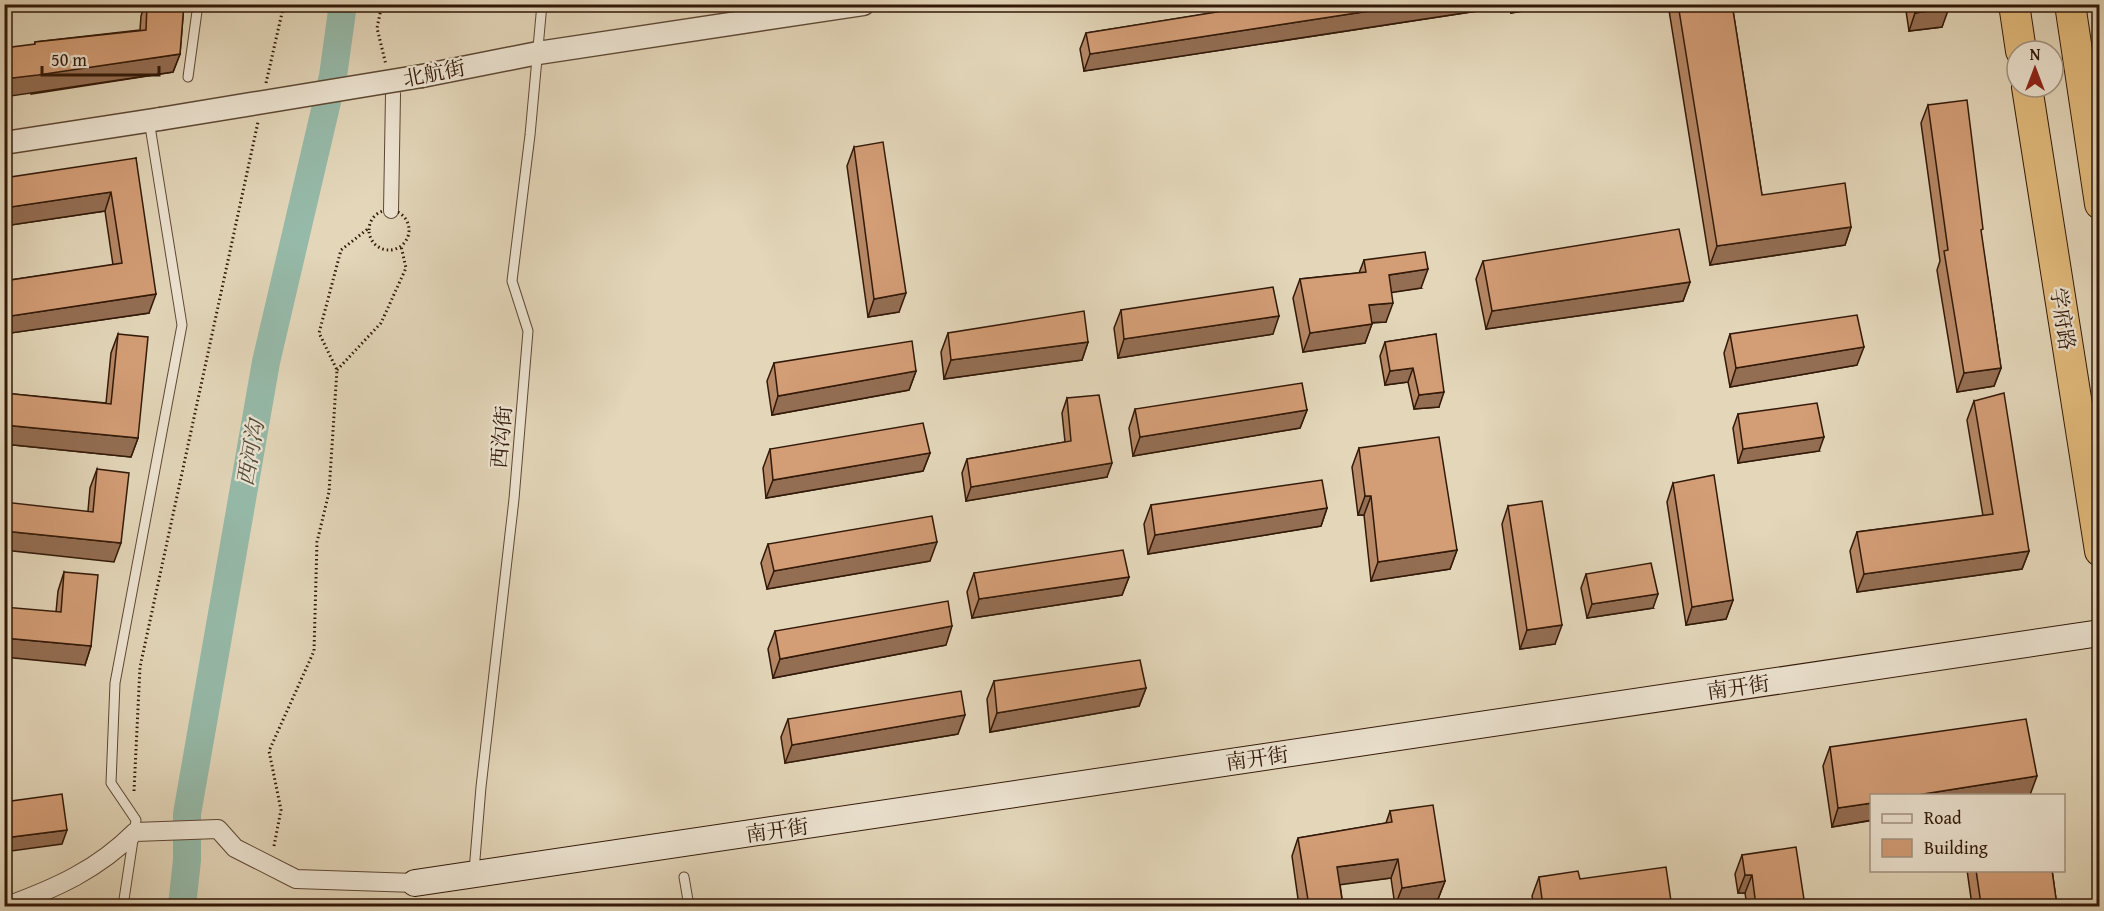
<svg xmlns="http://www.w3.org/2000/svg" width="2104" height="911" viewBox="0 0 2104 911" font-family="'Gentium Book Plus','Noto Serif SC',serif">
<rect width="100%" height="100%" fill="#e3d6b9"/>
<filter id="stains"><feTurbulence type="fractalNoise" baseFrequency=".00333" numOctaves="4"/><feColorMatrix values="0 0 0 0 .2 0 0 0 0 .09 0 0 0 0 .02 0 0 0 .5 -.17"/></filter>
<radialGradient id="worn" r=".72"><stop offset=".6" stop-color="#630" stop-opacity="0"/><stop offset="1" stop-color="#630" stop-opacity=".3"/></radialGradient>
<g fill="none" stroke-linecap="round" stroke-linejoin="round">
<!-- river -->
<path stroke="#96baa9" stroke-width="28" d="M 182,906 L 187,860 L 187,814 L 266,362 L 333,76 L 343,4"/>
<defs>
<path id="service" d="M 188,77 L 198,4
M 474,871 L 481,787 L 514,499 L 528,331 L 512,281 L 530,135 L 542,4
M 684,877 L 689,906
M 123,906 L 136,820 L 111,783 L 115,683 L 182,325 L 149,120"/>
<path id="pedestrian" d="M 391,211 L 393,94"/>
<path id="minor" d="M 7,906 C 56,888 97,870 135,832 L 218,829 L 235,848 L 296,879 L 415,883"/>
<path id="tertiary" d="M 422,76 L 538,53 L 863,4
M 4,143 L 160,119"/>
<path id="secondary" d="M 415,883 L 2100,633"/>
<path id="trunk" d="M 2014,4 L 2021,51
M 2070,4 L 2100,204
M 2027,87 L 2100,551"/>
</defs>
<!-- service casing -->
<use href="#service" stroke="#5e4834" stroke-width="11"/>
<!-- pedestrian casing -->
<use href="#pedestrian" stroke="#5e4834" stroke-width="16"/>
<!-- minor casing -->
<use href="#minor" stroke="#5e4834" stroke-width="20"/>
<!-- tertiary casing -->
<use href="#tertiary" stroke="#5e4834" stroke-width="25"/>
<!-- secondary casing -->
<use href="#secondary" stroke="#321908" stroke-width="28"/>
<!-- trunk casing -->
<use href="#trunk" stroke="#321908" stroke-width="32"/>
<!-- path -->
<path stroke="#321908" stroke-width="3" stroke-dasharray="1.5 3" stroke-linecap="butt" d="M 382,4 L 377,28 L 386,65
M 266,83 L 284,4
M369 230a20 20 0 1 1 40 0a20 20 0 1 1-40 0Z
M 337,370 L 381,323 L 406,268 L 401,246
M 134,791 L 140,667 L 258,122
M 274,846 L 281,810 L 269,751 L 314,651 L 317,542 L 329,492 L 337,370 L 319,333 L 341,250 L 369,228"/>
<!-- service -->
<use href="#service" stroke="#ede4d2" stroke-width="9"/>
<!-- pedestrian -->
<use href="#pedestrian" stroke="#ede4d2" stroke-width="14"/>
<!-- minor -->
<use href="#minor" stroke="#ede4d2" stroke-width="18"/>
<!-- tertiary -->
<use href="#tertiary" stroke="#ede4d2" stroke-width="22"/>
<!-- secondary -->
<use href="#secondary" stroke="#ede4d2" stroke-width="26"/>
<!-- trunk -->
<use href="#trunk" stroke="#e2bb7c" stroke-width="30"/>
<defs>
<path id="tertiary-bridge" d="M 160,119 L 422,76"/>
</defs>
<!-- tertiary-bridge casing -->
<use href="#tertiary-bridge" stroke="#5e4834" stroke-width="25" stroke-linecap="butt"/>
<!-- tertiary-bridge -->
<use href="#tertiary-bridge" stroke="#ede4d2" stroke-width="22"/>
</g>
<!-- wall -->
<path fill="#b58765" stroke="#321908" stroke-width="1.5" d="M 145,4 L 184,4 L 180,54 L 173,72 L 31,94 L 35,42 L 140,30 L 141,16 Z
M 1239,4 L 1565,4 L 1511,13 L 1510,6 L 1084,71 L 1080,49 L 1086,33 L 1238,9 Z
M 1668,4 L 1732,4 L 1762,195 L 1851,227 L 1845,245 L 1710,265 Z
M 1905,4 L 1948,4 L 1942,27 L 1909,31 Z
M 1928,105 L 1981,234 L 2001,368 L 1994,386 L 1957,392 L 1937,270 L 1940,261 L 1921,123 Z
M 854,147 L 899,312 L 868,317 L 847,166 Z
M 136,158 L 149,313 L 4,334 L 4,281 L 113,265 L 105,211 L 4,226 Z
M 1364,260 L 1421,288 L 1391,292 L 1386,322 L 1372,323 L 1365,343 L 1303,352 L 1293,298 L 1300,279 L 1359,273 Z
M 1483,261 L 1690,282 L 1683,301 L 1486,329 L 1476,279 Z
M 1121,310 L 1273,334 L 1118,358 L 1114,328 Z
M 948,333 L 1088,342 L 1082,360 L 944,379 L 941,352 Z
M 118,334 L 138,438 L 131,457 L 4,444 L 4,393 L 106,403 L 111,353 Z
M 1436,334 L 1439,407 L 1414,409 L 1408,382 L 1385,385 L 1380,356 L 1385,342 Z
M 1730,334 L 1857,365 L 1730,387 L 1724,353 Z
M 774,363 L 916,371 L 909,390 L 772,415 L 767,381 Z
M 1067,398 L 1107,477 L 966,501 L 962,473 L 967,459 L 1065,442 L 1062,413 Z
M 1974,401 L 2029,551 L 2022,569 L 1857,592 L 1850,551 L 1857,532 L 1983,516 L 1967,420 Z
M 1135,409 L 1307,410 L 1300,428 L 1133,456 L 1129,428 Z
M 1738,414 L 1819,451 L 1738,463 L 1733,428 Z
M 1359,448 L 1457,550 L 1450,569 L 1371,581 L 1364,515 L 1358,515 L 1352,467 Z
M 770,449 L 930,453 L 923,471 L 766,498 L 763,468 Z
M 97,469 L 114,562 L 88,511 L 90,488 Z
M 1673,483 L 1733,600 L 1726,619 L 1686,625 L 1667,502 Z
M 1151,505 L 1327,508 L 1321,526 L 1148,554 L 1144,524 Z
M 1508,506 L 1555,644 L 1520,649 L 1502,524 Z
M 768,544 L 930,561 L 767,589 L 761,563 Z
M 64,572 L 91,646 L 85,665 L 56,612 L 58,591 Z
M 974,573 L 1129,577 L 1122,595 L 972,618 L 967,592 Z
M 1586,574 L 1653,608 L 1587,618 L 1581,588 Z
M 775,631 L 946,645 L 773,678 L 768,649 Z
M 994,681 L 1146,688 L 1139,706 L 990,732 L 987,699 Z
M 788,719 L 958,734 L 785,763 L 781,737 Z
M 1830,747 L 2030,795 L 1832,827 L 1823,766 Z
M 1390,811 L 1445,881 L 1438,899 L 1395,906 L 1391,878 L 1340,884 L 1343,906 L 1299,906 L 1292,856 L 1298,838 L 1386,823 Z
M 1742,855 L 1805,906 L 1747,906 L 1745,893 L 1738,893 L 1735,874 Z
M 1967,870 L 2052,870 L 2057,906 L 1972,905 Z
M 1539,877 L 1580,879 L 1671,901 L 1669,906 L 1534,906 L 1532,896 Z"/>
<!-- shaded-wall -->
<path fill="#946e53" stroke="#321908" stroke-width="1.5" d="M 1415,4 L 1510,4 L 1510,6 L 1084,71 L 1090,54 Z
M 1514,4 L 1565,4 L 1511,13 Z
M 1949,8 L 1942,27 L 1909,31 L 1915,13 Z
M 180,54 L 173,72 L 4,97 L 4,79 Z
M 111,192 L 105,211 L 4,226 L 4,208 Z
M 1851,227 L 1845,245 L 1710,265 L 1717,246 Z
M 1428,269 L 1421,288 L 1382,294 L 1389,275 Z
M 1690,282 L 1683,301 L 1486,329 L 1492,311 Z
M 906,293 L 899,312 L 868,317 L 874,299 Z
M 156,294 L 149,313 L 4,334 L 4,317 Z
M 1393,303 L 1386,322 L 1362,323 L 1369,305 Z
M 1279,316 L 1273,334 L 1118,358 L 1124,339 Z
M 1372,324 L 1365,343 L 1303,352 L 1310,333 Z
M 1088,342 L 1082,360 L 944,379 L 951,360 Z
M 1864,347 L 1857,365 L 1730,387 L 1736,368 Z
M 1413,368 L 1408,382 L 1385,385 L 1390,371 Z
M 2001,368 L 1994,386 L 1957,392 L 1964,373 Z
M 916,371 L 909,390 L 772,415 L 778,396 Z
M 1444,392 L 1439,407 L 1414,409 L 1419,395 Z
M 1307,410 L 1300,428 L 1133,456 L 1140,437 Z
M 4,425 L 138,438 L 131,457 L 4,444 Z
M 1824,437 L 1819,451 L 1738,463 L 1743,449 Z
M 930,453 L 923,471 L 766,498 L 773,480 Z
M 1112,463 L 1107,477 L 966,501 L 971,487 Z
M 1365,496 L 1371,496 L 1364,515 L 1358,515 Z
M 1327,508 L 1321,526 L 1148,554 L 1155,535 Z
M 4,531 L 121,543 L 114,562 L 4,550 Z
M 937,542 L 930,561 L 767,589 L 774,571 Z
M 1457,550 L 1450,569 L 1371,581 L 1378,562 Z
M 2029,551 L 2022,569 L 1857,592 L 1864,574 Z
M 1129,577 L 1122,595 L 972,618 L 979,599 Z
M 1658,594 L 1653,608 L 1587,618 L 1592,604 Z
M 1733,600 L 1726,619 L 1686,625 L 1692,607 Z
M 1562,625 L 1555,644 L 1520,649 L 1527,630 Z
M 952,626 L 946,645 L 773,678 L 780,659 Z
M 4,638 L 91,646 L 85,665 L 4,657 Z
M 1146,688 L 1139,706 L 990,732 L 997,713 Z
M 965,715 L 958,734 L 785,763 L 792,745 Z
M 2037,776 L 2030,795 L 1917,795 Z
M 1872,803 L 1872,820 L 1832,827 L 1838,808 Z
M 67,830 L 62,844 L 4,852 L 4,838 Z
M 1398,859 L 1391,878 L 1330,886 L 1337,867 Z
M 1745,875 L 1752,875 L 1745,893 L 1738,893 Z
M 1445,881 L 1438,899 L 1395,906 L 1402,888 Z
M 1671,901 L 1669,906 L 1634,906 Z"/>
<!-- building -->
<path fill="#d39d76" stroke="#321908" stroke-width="1.5" d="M 147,4 L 184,4 L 180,54 L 38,75 L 4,79 L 4,48 L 35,44 L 35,42 L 146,30 Z
M 1241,4 L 1415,4 L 1090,54 L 1086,33 L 1241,8 Z
M 1678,4 L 1732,4 L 1762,195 L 1845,183 L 1851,227 L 1717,246 Z
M 1914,4 L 1948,4 L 1949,8 L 1915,13 Z
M 1967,100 L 1983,229 L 1981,230 L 2001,368 L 1964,373 L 1944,251 L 1948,250 L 1928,105 Z
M 883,142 L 906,293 L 874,299 L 854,147 Z
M 136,158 L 156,294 L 4,317 L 4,281 L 122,263 L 111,192 L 4,208 L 4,178 Z
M 1679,229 L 1690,282 L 1492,311 L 1483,261 Z
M 1425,252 L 1428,269 L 1389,275 L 1393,303 L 1369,305 L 1372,324 L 1310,333 L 1300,279 L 1366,272 L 1364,260 Z
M 1273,287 L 1279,316 L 1124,339 L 1121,310 Z
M 1084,311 L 1088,342 L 951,360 L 948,333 Z
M 1857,315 L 1864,347 L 1736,368 L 1730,334 Z
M 118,334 L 148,337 L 138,438 L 4,425 L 4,393 L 111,404 Z
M 1436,334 L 1444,392 L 1419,395 L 1413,368 L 1390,371 L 1385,342 Z
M 912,341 L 916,371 L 778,396 L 774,363 Z
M 1302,383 L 1307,410 L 1140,437 L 1135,409 Z
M 2004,393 L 2029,551 L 1864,574 L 1857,532 L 1993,514 L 1974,401 Z
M 1099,395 L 1112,463 L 971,487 L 967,459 L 1071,441 L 1067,398 Z
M 1817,403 L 1824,437 L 1743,449 L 1738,414 Z
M 923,423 L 930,453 L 773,480 L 770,449 Z
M 1439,437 L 1457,550 L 1378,562 L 1371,496 L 1365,496 L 1359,448 Z
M 97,469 L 129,473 L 121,543 L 4,531 L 4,502 L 93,512 Z
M 1714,475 L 1733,600 L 1692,607 L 1673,483 Z
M 1322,480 L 1327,508 L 1155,535 L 1151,505 Z
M 1542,501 L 1562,625 L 1527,630 L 1508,506 Z
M 932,516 L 937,542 L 774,571 L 768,544 Z
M 1123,550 L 1129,577 L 979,599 L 974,573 Z
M 1651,563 L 1658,594 L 1592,604 L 1586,574 Z
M 64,572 L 98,575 L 91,646 L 4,638 L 4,607 L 61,612 Z
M 948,601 L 952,626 L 780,659 L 775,631 Z
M 1140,660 L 1146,688 L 997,713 L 994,681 Z
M 961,691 L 965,715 L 792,745 L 788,719 Z
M 2026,719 L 2037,776 L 1917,795 L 1872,795 L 1872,803 L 1838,808 L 1830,747 Z
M 62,794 L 67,830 L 4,838 L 4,802 Z
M 1433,805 L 1445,881 L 1402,888 L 1398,859 L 1337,867 L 1343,906 L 1309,906 L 1298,838 L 1392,822 L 1390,811 Z
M 1796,847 L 1805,906 L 1756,906 L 1752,875 L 1745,875 L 1742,855 Z
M 1666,867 L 1671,901 L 1635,906 L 1543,906 L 1539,877 L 1578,871 L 1580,879 Z
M 1976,870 L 2052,870 L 2057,906 L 1962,906 L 1981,904 Z"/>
<g text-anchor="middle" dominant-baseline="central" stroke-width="4.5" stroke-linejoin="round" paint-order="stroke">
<!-- street labels -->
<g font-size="21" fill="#321908" stroke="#ede4d2">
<text transform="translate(434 73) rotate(-11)">北航街</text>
<text transform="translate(2063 319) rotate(81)">学府路</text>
<text transform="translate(501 437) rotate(-85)">西沟街</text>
<text transform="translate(1738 687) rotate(-8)">南开街</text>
<text transform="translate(1257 758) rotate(-8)">南开街</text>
<text transform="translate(777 830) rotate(-8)">南开街</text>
</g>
<!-- water labels -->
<g font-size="22" font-style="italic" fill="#504938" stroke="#ede4d2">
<text transform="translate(250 453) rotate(-80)">西河沟</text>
</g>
</g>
<!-- margin -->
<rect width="2104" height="911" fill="none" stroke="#e3d6b9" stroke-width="24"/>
<rect x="6" y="6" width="2092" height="899" fill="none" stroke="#321908" stroke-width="3"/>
<rect x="12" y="12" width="2080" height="887" fill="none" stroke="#321908" stroke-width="1.5"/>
<!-- legend -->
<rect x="1870" y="794" width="195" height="78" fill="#ede4d2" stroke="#a29381" stroke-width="1.5"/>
<rect x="1882" y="814" width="30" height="9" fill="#ede4d2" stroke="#a29381" stroke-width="1.5"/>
<text x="1924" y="824" font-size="18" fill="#321908">Road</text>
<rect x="1882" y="839" width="30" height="18" fill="#d39d76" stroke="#a29381" stroke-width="1.5"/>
<text x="1924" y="854" font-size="18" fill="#321908">Building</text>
<!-- north arrow -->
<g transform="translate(2035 69)"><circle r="28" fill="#ede4d2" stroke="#a29381" stroke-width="1.5"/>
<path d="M0-4.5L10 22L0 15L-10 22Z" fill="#8f2418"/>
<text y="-9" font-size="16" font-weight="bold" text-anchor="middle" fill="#321908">N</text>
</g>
<!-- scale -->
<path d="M42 66v9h117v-9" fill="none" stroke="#321908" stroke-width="3"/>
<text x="51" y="66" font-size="18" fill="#321908" stroke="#ede4d2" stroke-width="4.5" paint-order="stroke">50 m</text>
<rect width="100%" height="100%" filter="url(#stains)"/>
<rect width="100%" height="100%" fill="url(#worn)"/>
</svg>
